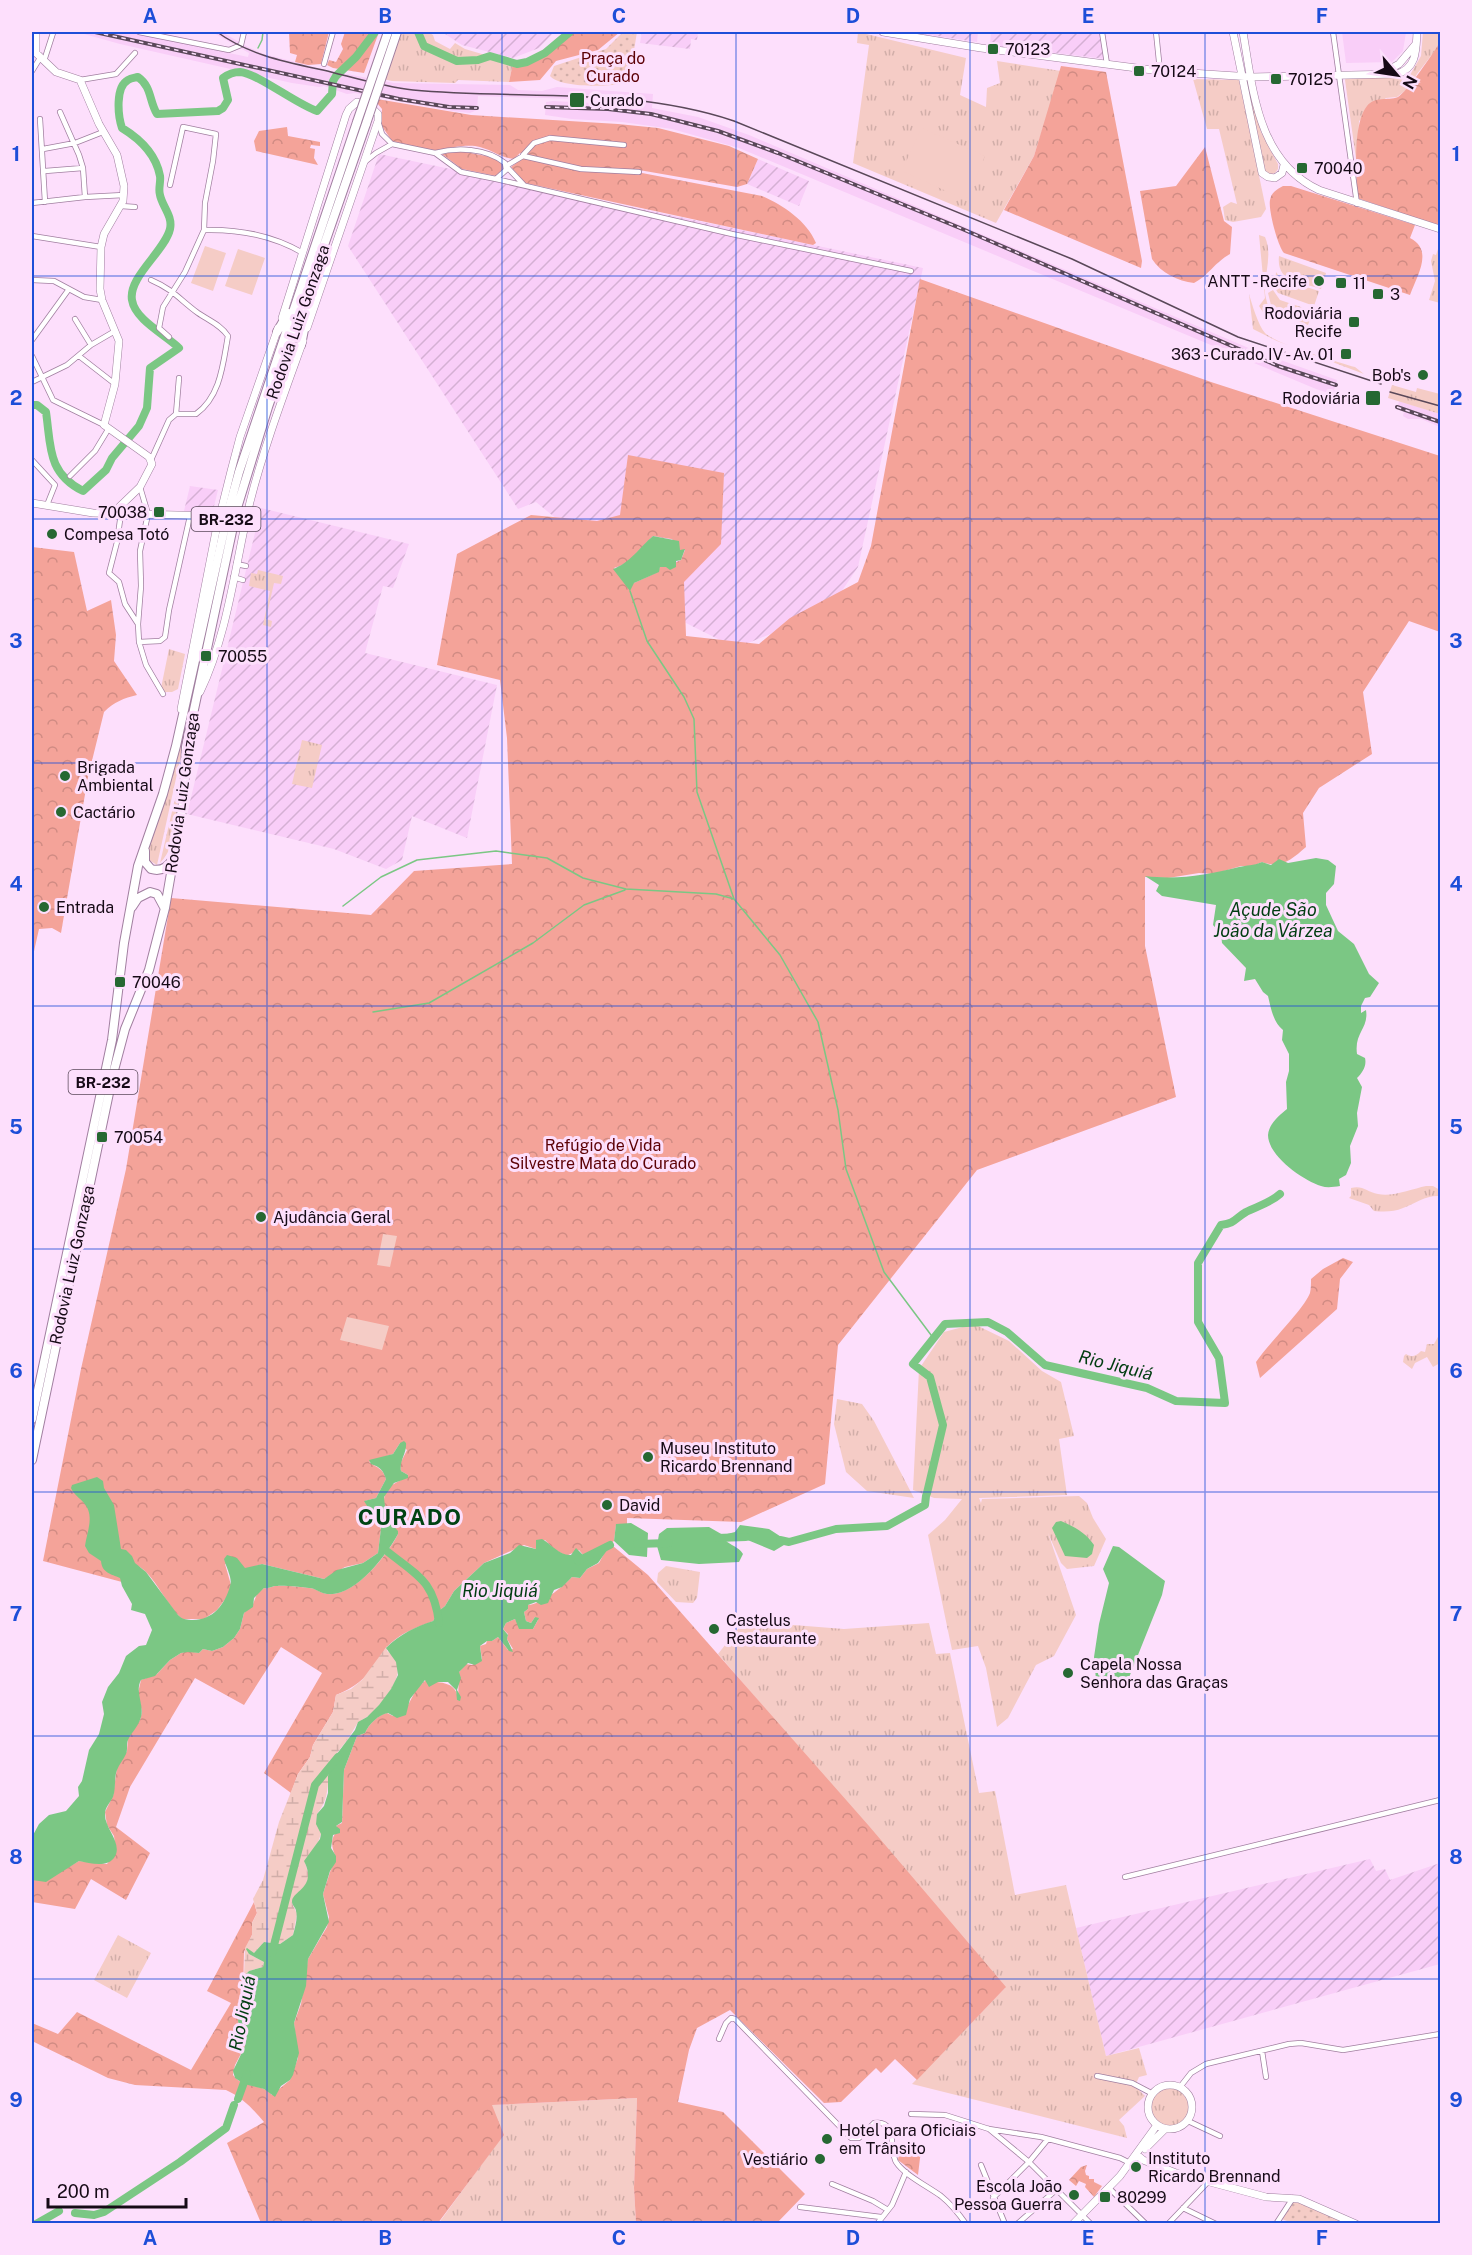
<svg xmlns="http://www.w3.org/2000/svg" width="1472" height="2255" viewBox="0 0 1472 2255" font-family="'Public Sans',sans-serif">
<defs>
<pattern id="industrial-furrows" width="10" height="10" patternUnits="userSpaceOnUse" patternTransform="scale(1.5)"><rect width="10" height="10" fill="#f9cef8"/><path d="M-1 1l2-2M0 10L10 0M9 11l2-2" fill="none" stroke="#d5b0d4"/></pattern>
<pattern id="grass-tufts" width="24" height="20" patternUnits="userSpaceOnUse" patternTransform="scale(1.5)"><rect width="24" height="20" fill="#f5ccc6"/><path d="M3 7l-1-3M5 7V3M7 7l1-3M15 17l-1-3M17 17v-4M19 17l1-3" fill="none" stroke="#d1aea9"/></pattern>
<pattern id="forest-crowns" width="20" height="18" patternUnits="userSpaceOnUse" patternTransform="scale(1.5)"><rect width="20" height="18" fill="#f4a399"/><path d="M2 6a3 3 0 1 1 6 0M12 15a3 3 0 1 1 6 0" fill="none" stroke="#d08b83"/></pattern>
<pattern id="wetland-marsh" width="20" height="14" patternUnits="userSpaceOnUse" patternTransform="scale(1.5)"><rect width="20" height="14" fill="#f5ccc6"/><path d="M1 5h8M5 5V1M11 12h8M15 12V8" fill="none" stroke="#d1aea9"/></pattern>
<pattern id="park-dots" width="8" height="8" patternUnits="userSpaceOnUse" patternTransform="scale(1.5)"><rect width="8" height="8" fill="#f5ccc6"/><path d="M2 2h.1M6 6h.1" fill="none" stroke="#d1aea9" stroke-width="1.8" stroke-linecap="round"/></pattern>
</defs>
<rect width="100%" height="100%" fill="#fddffc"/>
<!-- built -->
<path fill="#f9cef8" d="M 77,32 L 129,32 L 248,57 L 249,53 L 212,32 L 222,32 L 248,47 L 264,54 L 326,70 L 394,83 L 510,85 L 518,90 L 542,91 L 557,87 L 653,94 L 652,108 L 698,117 L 749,135 L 1258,352 L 1337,380 L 1334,390 L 1339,392 L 1338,396 L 1316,389 L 739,148 L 672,129 L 622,122 L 572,119 L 545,115 L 546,102 L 553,101 L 613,104 L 613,100 L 478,96 L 477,110 L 470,113 L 452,111 L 355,93 L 347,94 L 324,86 L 319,87 L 292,83 L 120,44 Z
M 1342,32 L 1406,32 L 1403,51 L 1392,62 L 1346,63 Z
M 1399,401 L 1440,414 L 1440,427 L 1421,419 L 1408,419 L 1403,416 L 1404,412 L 1397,409 Z"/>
<!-- industrial -->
<path fill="url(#industrial-furrows)" d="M 442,32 L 554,32 L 539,48 L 513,58 L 462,45 Z
M 642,32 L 698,32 L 697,40 L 691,39 L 690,49 L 640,43 Z
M 909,32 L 978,32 L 977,42 Z
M 991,32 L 1101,32 L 1106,59 L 990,45 Z
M 379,154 L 923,268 L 858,567 L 829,610 L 736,648 L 680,620 L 536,502 L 518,509 L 348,246 Z
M 758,159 L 809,181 L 799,206 L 747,184 Z
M 190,486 L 218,490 L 214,506 L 205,512 L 184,511 Z
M 261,508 L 409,544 L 393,588 L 383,586 L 365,653 L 497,685 L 467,838 L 412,816 L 402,860 L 386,869 L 334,849 L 187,814 Z
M 1370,1859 L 1376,1871 L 1385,1869 L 1390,1880 L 1440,1863 L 1440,1964 L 1106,2056 L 1076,1928 Z"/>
<!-- grass -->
<path fill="url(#grass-tufts)" d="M 399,32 L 428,32 L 433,35 L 435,41 L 450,49 L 455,43 L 465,49 L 513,63 L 509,82 L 458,80 L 455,83 L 392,81 L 383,79 Z
M 858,32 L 966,58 L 960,95 L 986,107 L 987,88 L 1000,83 L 997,61 L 1061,71 L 1034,156 L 996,223 L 853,163 L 869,45 L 857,43 Z
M 1423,32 L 1440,32 L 1440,42 L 1437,48 L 1417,74 L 1410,87 L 1397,97 L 1386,98 L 1359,121 L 1357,166 L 1345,80 L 1346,78 L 1399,78 L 1410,75 L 1421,56 Z
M 1193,79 L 1239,80 L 1266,209 L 1261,217 L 1233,222 L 1225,220 L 1223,207 L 1231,202 L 1237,204 L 1219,129 L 1207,129 Z
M 1244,82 L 1248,82 L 1261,132 L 1278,164 L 1278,169 L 1275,173 L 1269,175 L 1264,171 Z
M 1259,235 L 1265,237 C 1273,255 1264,274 1265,293 C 1266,301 1270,309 1269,316 L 1266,317 L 1259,306 L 1265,298 Z
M 1440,243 L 1440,303 L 1429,300 L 1435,281 L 1431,261 L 1433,254 L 1436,255 Z
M 1279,256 L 1326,273 L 1324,280 L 1316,278 L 1314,282 L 1322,286 L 1321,289 C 1301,282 1276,283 1279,256 Z
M 1276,272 L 1281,279 L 1319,291 L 1314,306 L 1278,293 L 1275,288 Z
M 1273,290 L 1280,300 L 1313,311 L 1308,325 L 1276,314 L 1272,309 L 1268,293 Z
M 1249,294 C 1252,304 1258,325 1265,333 C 1276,344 1338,362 1355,367 L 1364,374 L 1277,341 L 1253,329 Z
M 1392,385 L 1416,392 L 1417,388 L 1440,394 L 1440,414 L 1388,398 Z
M 258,570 L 283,576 L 281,584 L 274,583 L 266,619 L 272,621 L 271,627 L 263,625 L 270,591 L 249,586 L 251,573 L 257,574 Z
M 169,649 L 185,654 L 178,689 L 172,692 L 163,692 L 161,688 Z
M 184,730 L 184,742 L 157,865 L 149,860 L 147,852 Z
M 302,740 L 322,745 L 312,788 L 292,784 Z
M 182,781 C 179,806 179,844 160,863 L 174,803 Z
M 1426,1186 L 1433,1186 L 1440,1190 L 1440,1196 C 1426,1195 1416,1203 1403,1208 C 1394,1212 1384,1212 1374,1211 L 1369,1205 L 1349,1198 L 1351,1196 L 1351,1188 C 1363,1185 1367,1192 1378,1194 C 1393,1197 1412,1189 1426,1186 Z
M 974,1324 L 1009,1341 L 1042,1371 L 1061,1382 L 1074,1436 L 1059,1439 L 1067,1495 L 979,1498 L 981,1503 L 982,1499 L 1079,1496 L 1087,1503 L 1093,1518 L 1106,1539 L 1094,1566 L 1067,1569 L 1061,1563 L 1048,1533 L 1076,1615 L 1054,1656 L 1036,1665 L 1008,1718 L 997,1727 L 986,1668 L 978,1646 L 952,1650 L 928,1535 L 945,1520 L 962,1499 L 934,1498 L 913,1490 L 919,1369 L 944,1332 Z
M 1439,1335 L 1440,1363 L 1433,1367 L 1427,1357 L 1415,1363 L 1412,1369 L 1403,1362 L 1404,1356 L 1406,1354 C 1412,1358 1416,1356 1421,1351 L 1425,1352 L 1427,1344 L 1434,1344 Z
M 837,1399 L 862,1404 L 874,1421 L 914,1498 L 867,1491 L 846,1472 L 834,1424 Z
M 666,1566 L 700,1572 L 697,1598 L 693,1603 L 676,1602 L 657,1582 L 658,1573 Z
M 744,1621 L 844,1629 L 929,1623 L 936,1654 L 950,1653 L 979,1793 L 995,1791 L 1015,1895 L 1066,1885 L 1106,2056 L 1139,2048 L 1147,2075 L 1139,2077 L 1135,2086 L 1145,2096 L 1119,2120 L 1124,2126 L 1127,2138 L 912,2084 L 1005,1988 L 718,1654 Z
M 118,1935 L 151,1953 L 127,1998 L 94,1980 Z
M1151 2107a19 19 0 1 1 38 0a19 19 0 1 1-38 0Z
M 637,2098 L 634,2188 L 636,2223 L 438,2224 L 503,2135 L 491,2105 Z"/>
<!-- forest -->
<path fill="url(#forest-crowns)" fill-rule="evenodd" d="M 289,32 L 329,32 L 321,64 L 308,65 L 295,62 L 297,55 L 290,53 Z
M 345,32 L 379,32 L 364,73 L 333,68 L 327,65 L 329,60 L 336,62 L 343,49 L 341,44 Z
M 570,32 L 620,32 L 598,50 L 556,61 L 540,80 L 509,82 L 513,63 C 535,66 556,46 570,32 Z
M 1440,42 L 1440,226 L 1357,198 C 1357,174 1352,125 1367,106 C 1375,96 1387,101 1398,97 C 1406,93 1435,51 1440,42 Z
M 1061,66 L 1106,72 L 1142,261 L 1141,268 L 1004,210 L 1034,156 Z
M 377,99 L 471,115 L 618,124 L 658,128 L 729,146 L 758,159 L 747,184 L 737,187 L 639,170 L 580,167 L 520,153 L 514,159 C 500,158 490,148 475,146 C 461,145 451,148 438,150 C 424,151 406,144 392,141 L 381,125 L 382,109 L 377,103 Z
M 287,127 L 288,136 L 320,142 L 320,146 L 311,145 L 310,148 L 315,149 L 314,158 L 318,165 L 256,151 L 254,141 L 259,131 Z
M 1205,147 L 1224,221 L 1232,227 L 1230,254 C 1215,262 1208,276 1194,283 C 1178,281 1161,273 1152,259 L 1140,191 L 1176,186 Z
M 460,151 L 496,158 L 502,161 L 504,171 L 496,176 L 462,169 L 442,154 Z
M 523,158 L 582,171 L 642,173 L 762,196 C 783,205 807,221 816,243 L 813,245 L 525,183 L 511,167 Z
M 1283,186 L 1291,186 L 1415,225 L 1410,238 C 1434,250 1417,276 1410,295 L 1284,253 C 1278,246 1268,210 1270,200 C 1271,193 1277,189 1283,186 Z
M 920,279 L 1211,382 L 1440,456 L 1440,632 L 1409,621 L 1363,692 L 1372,754 L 1319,788 L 1303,813 L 1306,847 C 1291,860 1281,869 1262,862 L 1253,866 L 1241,866 L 1214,874 L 1199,873 L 1168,878 L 1145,877 L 1145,946 L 1176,1097 L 977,1170 L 838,1345 L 825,1484 L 741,1522 L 627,1518 L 627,1524 L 616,1525 L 614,1541 L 605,1546 L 594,1556 L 584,1556 L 579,1550 L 566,1556 L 554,1549 L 545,1540 L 536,1544 L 538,1546 L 536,1549 L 524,1545 L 484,1563 L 454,1591 L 445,1606 L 440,1610 L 433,1621 C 414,1629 401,1632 386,1648 C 382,1653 379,1659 376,1664 C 365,1679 354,1688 336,1695 L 333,1712 L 313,1745 L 310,1757 L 298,1774 L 291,1793 L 264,1773 L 322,1673 L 281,1647 L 244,1705 L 195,1678 L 130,1787 L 116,1827 L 150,1853 L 126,1900 L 91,1879 L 75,1909 L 32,1902 L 32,1872 L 33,1880 L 53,1876 L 79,1861 L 107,1864 L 116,1852 L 114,1836 L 107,1825 L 105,1812 L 113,1796 L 117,1767 L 127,1751 L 128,1738 L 140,1720 L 142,1712 L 138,1693 L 141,1680 L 157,1674 L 170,1660 L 181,1653 L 188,1651 L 199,1653 L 203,1649 L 212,1651 L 223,1647 L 234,1638 L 240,1629 L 244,1613 L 253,1604 L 257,1594 L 264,1588 C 270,1589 271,1586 277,1586 C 280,1585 305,1587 309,1588 C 315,1588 321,1593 327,1594 C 354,1597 387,1556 398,1534 C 389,1521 375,1499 392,1485 C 397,1482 403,1479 408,1475 L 401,1471 L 400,1464 L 407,1450 L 400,1443 L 393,1454 L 369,1462 C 377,1468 383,1468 386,1479 L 376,1498 L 365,1501 L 381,1529 L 378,1553 L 363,1563 L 345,1567 L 324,1579 L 262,1564 L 248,1569 L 225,1564 L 231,1585 L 229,1594 L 217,1610 L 204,1619 L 182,1619 C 167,1606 154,1574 138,1566 L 122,1582 L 43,1561 L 81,1369 L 126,1169 L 171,898 L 371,915 L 414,871 L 512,864 L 507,738 L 500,680 L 437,665 L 457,554 L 531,515 L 597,521 L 620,515 L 628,455 L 724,473 L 721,544 L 684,582 L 686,636 L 759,644 L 790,618 L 858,582 L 871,546 ZM 653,536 L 672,539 L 680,550 L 685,550 L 681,560 L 666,567 L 660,567 L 658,572 L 634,583 L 627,584 L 614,568 L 627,563 Z
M 32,547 L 74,552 L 87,611 L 111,600 L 116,635 L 114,661 L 137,695 C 124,698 114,702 104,712 L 88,777 L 61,933 L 52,928 L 39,929 L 32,960 Z
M 1343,1258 L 1353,1262 L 1340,1279 L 1337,1309 L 1260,1378 L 1256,1362 C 1268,1344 1304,1309 1310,1293 C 1311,1289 1311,1283 1311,1279 L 1323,1269 Z
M 613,1546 L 648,1575 L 869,1826 L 1006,1987 L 917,2080 L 895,2059 L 881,2073 L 876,2068 L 841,2102 L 824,2103 L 730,2010 L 697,2028 L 689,2050 L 678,2102 L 723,2112 L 805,2194 L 776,2224 L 636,2223 L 634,2188 L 637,2098 L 492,2105 L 504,2135 L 438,2223 L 261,2223 L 227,2143 L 264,2122 C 253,2109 242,2097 226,2090 L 135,2085 L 108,2078 L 32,2041 L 32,2023 L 58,2034 L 77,2012 L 191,2070 L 231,2003 L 207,1991 L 254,1902 L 257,1913 L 252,1923 L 252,1935 L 244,1952 L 243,1991 L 238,2021 L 245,2046 L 235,2065 L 233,2075 C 243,2089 262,2083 272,2095 L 290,2080 L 298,2058 L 294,2023 L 301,2004 L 308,1959 L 327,1927 L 329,1917 L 323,1894 L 330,1872 L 336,1858 C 332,1847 329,1840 338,1830 L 336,1826 L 342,1823 L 344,1770 L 357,1736 L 365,1733 C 369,1724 378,1715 387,1713 L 393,1716 L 407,1707 L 417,1688 L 426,1680 C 441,1684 457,1680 458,1701 L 459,1672 L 466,1664 L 472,1665 L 482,1659 L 480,1646 L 486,1644 L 487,1641 L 492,1641 L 498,1637 L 508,1650 L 513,1649 L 507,1639 L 508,1634 L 503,1629 L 506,1623 L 515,1619 L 521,1629 L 533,1629 L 538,1620 L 535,1617 L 531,1623 L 526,1621 L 524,1612 L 528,1609 L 528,1605 C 542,1604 561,1588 572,1577 L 580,1578 L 587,1569 L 599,1563 L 606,1550 Z
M 912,2140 L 915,2141 L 916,2146 L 923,2148 L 920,2158 L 918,2175 L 898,2160 L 900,2148 L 894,2145 L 901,2145 L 902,2142 L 908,2144 Z
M 1087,2165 L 1085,2171 L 1086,2175 L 1089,2176 L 1089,2179 L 1094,2179 L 1094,2182 L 1102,2186 L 1094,2197 L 1085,2187 L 1086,2184 L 1079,2181 L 1076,2186 L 1069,2180 L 1081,2167 Z"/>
<!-- wetland -->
<path fill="url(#wetland-marsh)" d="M 387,1646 L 387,1651 C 413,1667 386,1699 372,1713 C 368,1717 360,1720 357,1724 C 353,1730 350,1737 345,1743 C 341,1748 337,1752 334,1758 C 323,1778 334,1793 317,1814 L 321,1834 L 318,1842 L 305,1862 L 309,1876 L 306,1885 L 293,1899 L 292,1903 L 297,1914 L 293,1935 L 280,1944 L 264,1942 L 254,1953 L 249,1954 L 264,1962 L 263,1967 L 249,1971 L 244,1976 L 245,1948 L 252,1935 L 252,1923 L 257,1913 L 253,1899 L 263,1880 L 279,1822 L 298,1774 L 310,1757 L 313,1745 L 333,1712 L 336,1695 L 351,1689 L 362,1680 Z"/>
<!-- park -->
<path fill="url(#park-dots)" d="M 623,32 L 637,32 L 630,75 L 625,83 C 610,87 560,88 550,76 L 554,66 L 606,49 Z
M 1295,2200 L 1352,2223 L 1292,2223 L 1282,2219 Z"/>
<!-- garden -->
<path fill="#f5ccc6" d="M 921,128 L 985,156 L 966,200 L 902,171 Z
M 205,246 L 226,253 L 213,291 L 191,283 Z
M 238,249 L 265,258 L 252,295 L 225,286 Z
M 383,1234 L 397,1236 L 390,1267 L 377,1265 Z
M 347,1317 L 389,1326 L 382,1350 L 340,1340 Z"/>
<!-- water -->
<path fill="#7bc784" d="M 653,536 L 679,541 L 680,550 L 685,549 L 681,560 L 676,561 L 676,567 L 670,570 L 666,567 L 660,567 L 659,572 L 634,583 L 630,591 L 613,569 C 629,564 640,547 653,536 Z
M 1316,858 L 1328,860 L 1336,866 L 1334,884 L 1326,893 L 1326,905 L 1338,931 L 1354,944 L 1369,974 L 1379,983 L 1370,997 L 1365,998 L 1361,1006 L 1361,1013 L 1366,1010 C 1369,1029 1354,1032 1357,1054 L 1365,1058 C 1367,1066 1362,1073 1357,1078 L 1362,1087 L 1357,1113 L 1358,1126 L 1350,1146 L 1351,1163 L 1346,1175 L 1339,1179 L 1340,1186 C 1333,1187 1327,1188 1321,1186 C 1303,1180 1268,1156 1268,1135 C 1269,1123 1280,1115 1287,1109 L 1286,1082 L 1289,1071 L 1289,1054 L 1282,1040 L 1283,1030 C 1273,1022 1271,1008 1268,996 L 1263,992 L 1255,979 L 1244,981 L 1246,968 L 1222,943 L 1221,934 L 1213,925 L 1216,905 L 1162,896 L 1156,891 L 1159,885 L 1145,876 C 1179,880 1206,875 1239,867 C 1247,865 1253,866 1262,862 L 1271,865 L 1279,859 L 1288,863 Z
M 404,1441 L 406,1443 C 407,1453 399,1461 401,1471 L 408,1475 L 408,1478 L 394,1483 L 384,1497 C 385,1511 388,1521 398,1531 L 398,1534 C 386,1556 355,1597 327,1594 C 320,1593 315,1588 309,1588 C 303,1587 281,1585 277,1586 C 271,1586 270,1589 264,1588 L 254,1598 L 253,1607 L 244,1613 L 240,1629 L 234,1638 L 223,1647 L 212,1651 L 203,1649 L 199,1653 L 188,1652 L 181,1653 L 170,1660 L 155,1676 L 141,1680 C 134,1693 146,1706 140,1720 C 137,1728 131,1733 128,1740 C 126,1745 128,1749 126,1754 C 124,1759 119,1764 117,1770 C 114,1778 116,1789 113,1797 C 110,1803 105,1807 105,1814 C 104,1828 124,1844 114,1858 C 106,1868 90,1863 79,1861 L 46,1882 L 32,1880 L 32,1837 L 39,1824 L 49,1815 L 66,1811 L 79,1796 L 78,1787 L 82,1781 L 89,1750 L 99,1734 L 104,1714 L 102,1702 L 108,1687 L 119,1673 L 126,1656 L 139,1646 L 146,1645 L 152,1630 L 145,1614 L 131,1610 L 132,1604 L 122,1586 L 120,1578 C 111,1574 102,1573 101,1561 L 89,1553 L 85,1546 C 87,1531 95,1516 84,1503 C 80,1498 74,1495 71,1488 L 72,1485 L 97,1477 L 103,1481 L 104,1488 L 114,1505 L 121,1549 L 126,1550 L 132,1556 L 135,1563 L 146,1572 L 178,1615 C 183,1620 185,1619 191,1620 C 212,1621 225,1605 230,1586 C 233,1579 226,1567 224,1559 L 227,1555 L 237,1558 L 245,1568 L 262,1564 L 324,1579 L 337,1570 L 363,1563 L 378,1553 L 381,1528 L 364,1501 L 376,1498 L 386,1479 C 383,1470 380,1467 371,1464 L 369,1460 L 393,1454 L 400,1443 Z
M 1061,1521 C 1075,1527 1086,1533 1094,1545 L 1092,1554 L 1087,1558 L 1065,1556 L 1052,1528 L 1056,1522 Z
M 631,1523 L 648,1533 L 647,1557 L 629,1555 L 614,1541 L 616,1524 Z
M 740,1525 L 769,1529 L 789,1542 L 774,1551 L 750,1541 L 730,1536 L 725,1540 C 731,1546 738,1546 743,1554 L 739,1562 L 699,1564 L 661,1560 L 657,1546 L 659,1534 L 667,1528 L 709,1527 L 723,1535 L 735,1532 Z
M 542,1539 C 551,1544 560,1556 571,1555 L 576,1548 L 584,1556 C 597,1559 599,1548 609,1544 L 610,1546 L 598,1563 L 587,1569 L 580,1578 L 572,1577 L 562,1587 L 554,1590 L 548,1603 L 541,1605 L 536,1602 L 528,1605 L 528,1609 L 524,1612 L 526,1621 L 531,1623 L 535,1617 L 539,1618 L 533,1629 L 519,1629 L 515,1619 L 506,1623 L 503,1629 L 508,1635 L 507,1639 L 513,1652 L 509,1651 L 498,1637 L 492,1641 L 487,1641 L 480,1646 L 482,1661 L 475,1665 L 468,1663 L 459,1672 L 461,1678 L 457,1690 L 461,1697 L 460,1701 L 457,1700 L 456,1690 L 448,1682 L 438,1682 L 429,1687 L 425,1680 L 410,1699 L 406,1715 L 397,1718 L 388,1713 C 378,1715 369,1724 365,1733 L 357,1736 L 344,1770 L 342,1822 L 336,1826 L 340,1829 L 340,1833 L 333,1835 L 331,1848 L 336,1856 L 336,1862 L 330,1871 L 323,1894 L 329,1922 L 308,1959 L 306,1986 L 294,2023 L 299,2053 L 293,2075 L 290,2080 L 281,2086 L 275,2097 L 264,2089 L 244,2084 L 235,2078 L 233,2071 L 245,2046 L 238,2021 L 244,1976 L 249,1971 L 263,1967 L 264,1962 L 249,1954 L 246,1949 L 247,1948 L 254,1953 L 264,1942 L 280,1944 L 293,1935 C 295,1927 298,1918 296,1911 C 296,1908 292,1905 292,1902 C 291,1891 318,1888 304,1861 L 320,1839 L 321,1834 L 316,1824 L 317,1814 L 324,1806 L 328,1793 L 328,1776 L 333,1759 L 355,1730 L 358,1722 L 367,1717 L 379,1705 L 391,1689 L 398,1675 L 396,1662 L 386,1648 C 400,1634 415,1627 433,1621 L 440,1610 L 445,1606 L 454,1591 L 484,1563 L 510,1553 L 519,1545 L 536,1549 L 536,1540 Z
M 1113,1546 L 1119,1547 L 1165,1581 L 1162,1595 L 1124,1690 L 1096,1680 L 1094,1657 L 1099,1624 L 1109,1583 L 1103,1569 Z"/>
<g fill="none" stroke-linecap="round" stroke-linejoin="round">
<!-- stream -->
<path stroke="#7bc784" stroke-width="1.5" d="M 258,48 L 262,40 L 263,32
M 630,591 L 647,641 L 684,697 L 694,719 L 697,792 L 734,899 L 780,955 L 818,1022 L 838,1110 L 846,1169 L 884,1272 L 934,1339
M 343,906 L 381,877 L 417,860 L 496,851 L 547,858 L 583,878 L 626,889 L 716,894 L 734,899
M 373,1012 L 429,1003 L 533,943 L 584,905 L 625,890"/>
<!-- river -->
<path stroke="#7bc784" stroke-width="8" d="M 418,32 L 424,46 L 457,61 L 478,60 L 490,56 L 517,64 L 527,62 L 545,53 L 570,32
M 32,405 L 37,405 L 46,412 C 51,446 47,473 83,491 L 106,470 L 112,458 L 139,426 L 147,408 L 150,368 L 179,348 C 166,335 135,320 132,300 C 128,277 165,251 170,229 C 173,216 162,206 160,195 C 158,189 161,182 160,176 C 156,154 140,139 122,128 C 118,116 115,87 128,80 C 131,78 134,78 138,77 C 152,87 149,101 157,114 L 218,111 L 223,108 L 228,100 L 223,78 C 227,75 234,72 240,72 C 257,73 296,104 317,111 L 332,94 L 333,81 L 336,76 L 356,57 L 375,32
M 927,1493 L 943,1425 L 930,1377 L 913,1364 L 945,1324 L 988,1322 L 1007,1332 L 1045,1365 L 1147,1388 L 1176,1401 L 1225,1403 L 1219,1358 L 1198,1322 L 1198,1263 L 1221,1225 C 1236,1223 1234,1219 1246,1212 C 1258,1206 1270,1203 1280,1194
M 717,1538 L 746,1537
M 780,1540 L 789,1542 L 836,1529 L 887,1526 L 925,1505 L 926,1496
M 637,1544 L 669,1543
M 388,1552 C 418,1576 434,1581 439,1623
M 578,1561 L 610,1545
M 272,1953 L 315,1785 L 338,1757
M 238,2099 L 247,2074
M 75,2213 L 94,2215 L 104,2212 L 180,2162 L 226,2128 L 234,2105
M 36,2224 L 59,2211"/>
<defs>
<path id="street" d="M 139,32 L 229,50 L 241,45 L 244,32
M 1102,32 L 1107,64
M 1156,32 L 1160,71
M 1333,32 L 1357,204
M 44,61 L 53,33
M 324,64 L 333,32
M 32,71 L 40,58
M 80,80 L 116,74 L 135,53
M 60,112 L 79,155 L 83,168 L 85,197
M 40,119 L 45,202
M 378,121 L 382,134 L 392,144 L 435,153 L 461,172 L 496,179 L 506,170 L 505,163 C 486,148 457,147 435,153
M 43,149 L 75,143 L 103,132
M 523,155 L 534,143 L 550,138 L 624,145
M 366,161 L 376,153 L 392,144
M 45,171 L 83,168
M 496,179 L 732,234 L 911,271
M 524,185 L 506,166 L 523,156 L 581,169 L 639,172
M 32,203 L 85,197 L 124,195
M 121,206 L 135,207
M 204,230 C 239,229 272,235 303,253
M 32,236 L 101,247
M 32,280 L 54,281 L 84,297 L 102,300
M 151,280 C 174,290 179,299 198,313 C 208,320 221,325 228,336 C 223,363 221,396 196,414 L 176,414
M 75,319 L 91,345
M 169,337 L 159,328 L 163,307 L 185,272 L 204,230 L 205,203 L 213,161 L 216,134 L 183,127 L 170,185
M 32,340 L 69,289
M 32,356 L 53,400 L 104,425
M 79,356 L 115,384
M 32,382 L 67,365 L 91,345 L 115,331
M 32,460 L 55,485 L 47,505
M 151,460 L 169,420 L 176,414 L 179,378
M 70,476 L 95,451 L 109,428
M 121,513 L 117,542 L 109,573 L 119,582 L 125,604 L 138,624 L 139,642 L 146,665 L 163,694
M 236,564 L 246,566
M 233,577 L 243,580
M 138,624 L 141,586 L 140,551 L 148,514 L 140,487
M 139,642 L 160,641 L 165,637 L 169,610 L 190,516
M 1125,1877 L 1440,1800
M 719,2039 L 726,2023 L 731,2018 L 735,2019 L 851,2138 L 859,2138 L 874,2123 C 898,2119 889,2150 896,2162 C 904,2175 929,2187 941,2196 C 951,2204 959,2214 966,2224
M 1262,2051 L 1266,2077
M 1097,2076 L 1132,2083 L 1153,2094
M 1180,2087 L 1191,2073 L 1206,2064 L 1289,2044 L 1301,2043 L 1343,2050 L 1440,2034
M 911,2114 L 945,2115 L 989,2129 L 1041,2137 L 1120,2158 L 1130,2163
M 1188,2121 L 1220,2136
M 989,2129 L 1029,2162 L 1091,2224
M 981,2165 L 1005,2224
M 832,2184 L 873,2201 L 888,2210
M 1109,2188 L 1146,2224
M 993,2198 L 1029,2162 L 1048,2139
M 800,2207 L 881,2217
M 1183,2208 L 1216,2224
M 877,2224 L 892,2205 L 906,2172
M 1017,2224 L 1056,2190
M 1168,2224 L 1208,2182
M 1276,2224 L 1293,2198"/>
<path id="secondary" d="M 36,32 L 36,53 L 56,72 L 80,80 L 99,124 L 117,155 L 124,186 L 123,201 L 104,234 L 101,247 L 100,289 L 102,300 L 119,341 L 115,384 L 104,425 L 149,457 L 152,464 L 140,487 L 113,513
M 883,32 L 981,48 L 1160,71 L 1252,77 L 1397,74 C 1417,68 1416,50 1417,32
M 1233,32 L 1262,173 L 1268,177 L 1275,178 L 1282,173 L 1284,165
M 1243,32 C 1253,91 1258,162 1319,190 L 1440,229
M 1383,73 L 1399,64 L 1415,45
M 282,318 L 346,115 L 349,109 L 357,102 L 373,109 L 378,114 L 378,121 L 307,328
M 32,503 L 93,513 L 219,516
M 200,692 C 228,634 235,565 250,502 C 264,447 284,394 303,341
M 181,709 L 216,531 L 231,471 L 240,437 L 278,328
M1148 2107a22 22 0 1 1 44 0a22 22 0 1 1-44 0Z
M 1145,2149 L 1165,2129
M 1136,2154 L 1143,2160 L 1176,2173 L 1266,2197 L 1299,2199 L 1356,2224
M 1073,2224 L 1120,2176 L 1157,2125"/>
<path id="highway" d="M 277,332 L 288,313
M 301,345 L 309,304
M 145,851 L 145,862 L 151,869 C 161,872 168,867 173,859
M 132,907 L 138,898 L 150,892 L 157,894 L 164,907
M 32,1419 L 112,1040 L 124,943 L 138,866 L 163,794 L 176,746 L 229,508 L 239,472 L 357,122
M 32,1460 L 113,1074 L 125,1029 L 149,970 L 165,908 L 184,798 L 186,747 L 237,508 L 268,407 L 366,124"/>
</defs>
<!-- street casing -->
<use href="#street" stroke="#a17fa0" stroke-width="6"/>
<!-- secondary casing -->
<use href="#secondary" stroke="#a17fa0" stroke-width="8"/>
<!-- highway casing -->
<use href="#highway" stroke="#a17fa0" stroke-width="10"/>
<!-- street -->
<use href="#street" stroke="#fff" stroke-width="4.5"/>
<!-- secondary -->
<use href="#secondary" stroke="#fff" stroke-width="7"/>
<!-- highway -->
<use href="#highway" stroke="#fff" stroke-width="8"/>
<!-- tram -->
<path stroke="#5a4859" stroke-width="1.5" d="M 217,32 C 249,55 286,62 323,70 C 352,77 383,87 413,90 C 520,100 630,86 734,121 L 1072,259 L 1238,337 L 1381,384
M 1390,392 L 1440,406"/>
<defs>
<path id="rail" d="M 95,32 L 399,99 L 449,107 L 477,108
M 546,107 L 608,109 L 651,114 L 718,131 L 778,153 L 960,228 L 1278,366 L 1336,385
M 1397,407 L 1440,422"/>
</defs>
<!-- rail casing -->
<use href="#rail" stroke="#5a4859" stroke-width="4"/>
<!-- rail -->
<use href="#rail" stroke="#fddffc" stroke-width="1.5" stroke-dasharray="4.5" stroke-linecap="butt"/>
<defs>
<path id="highway-bridge" d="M 357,122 L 388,32
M 366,124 L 397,32"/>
</defs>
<!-- highway-bridge casing -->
<use href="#highway-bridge" stroke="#a17fa0" stroke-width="10" stroke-linecap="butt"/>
<!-- highway-bridge -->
<use href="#highway-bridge" stroke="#fff" stroke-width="8"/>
</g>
<!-- grid -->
<path fill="none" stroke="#1d4ed8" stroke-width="1.5" stroke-opacity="0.55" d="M 267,32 L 267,2224M 502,32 L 502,2224M 736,32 L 736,2224M 970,32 L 970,2224M 1205,32 L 1205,2224M 32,276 L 1440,276M 32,519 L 1440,519M 32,763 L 1440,763M 32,1006 L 1440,1006M 32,1249 L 1440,1249M 32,1492 L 1440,1492M 32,1736 L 1440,1736M 32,1979 L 1440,1979"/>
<!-- markers -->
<g fill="#266832" stroke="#fddffc" stroke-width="2">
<rect x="987" y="43" width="12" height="12" rx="3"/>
<rect x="1133" y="65" width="12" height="12" rx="3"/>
<rect x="1270" y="73" width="12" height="12" rx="3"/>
<rect x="569" y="92" width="16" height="16" rx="3"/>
<rect x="1296" y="162" width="12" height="12" rx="3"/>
<circle cx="1319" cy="281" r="6"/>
<rect x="1335" y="277" width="12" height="12" rx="3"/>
<rect x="1372" y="288" width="12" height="12" rx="3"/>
<rect x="1348" y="316" width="12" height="12" rx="3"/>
<rect x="1340" y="348" width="12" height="12" rx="3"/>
<circle cx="1423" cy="375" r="6"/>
<rect x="1365" y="390" width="16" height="16" rx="3"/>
<rect x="153" y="506" width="12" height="12" rx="3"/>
<circle cx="52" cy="534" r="6"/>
<rect x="200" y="650" width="12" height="12" rx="3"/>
<circle cx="65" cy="776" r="6"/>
<circle cx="61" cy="812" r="6"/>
<circle cx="44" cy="907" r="6"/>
<rect x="114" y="976" width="12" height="12" rx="3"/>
<rect x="96" y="1131" width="12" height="12" rx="3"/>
<circle cx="261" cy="1217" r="6"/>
<circle cx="648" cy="1457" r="6"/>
<circle cx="607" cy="1505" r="6"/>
<circle cx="714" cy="1629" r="6"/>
<circle cx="1068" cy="1673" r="6"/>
<circle cx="827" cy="2139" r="6"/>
<circle cx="820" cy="2159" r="6"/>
<circle cx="1136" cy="2167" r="6"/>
<circle cx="1074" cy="2195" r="6"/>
<rect x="1099" y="2191" width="12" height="12" rx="3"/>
</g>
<g text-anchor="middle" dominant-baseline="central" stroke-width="6" stroke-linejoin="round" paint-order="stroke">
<!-- shield labels -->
<g fill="#fddffc" stroke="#5b4a5b" stroke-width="1.5">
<rect x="191.5" y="507" width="69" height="24" rx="4.5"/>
<rect x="68.5" y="1070" width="69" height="24" rx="4.5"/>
</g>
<g font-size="15" font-weight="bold" fill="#160a16">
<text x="226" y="519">BR-232</text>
<text x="103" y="1082">BR-232</text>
</g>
<!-- poi labels -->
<g font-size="16" fill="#160a16" stroke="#fddffc" text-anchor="start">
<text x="1005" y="49">70123</text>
<text x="1151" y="71">70124</text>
<text x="1288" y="79">70125</text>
<text x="590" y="100">Curado</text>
<text x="1314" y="168">70040</text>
<text x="1307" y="281" text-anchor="end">ANTT - Recife</text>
<text x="1353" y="283">11</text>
<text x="1390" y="294">3</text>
<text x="1342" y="313" text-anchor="end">Rodoviária<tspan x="1342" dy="18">Recife</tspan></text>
<text x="1334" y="354" text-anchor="end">363 - Curado IV - Av. 01</text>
<text x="1411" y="375" text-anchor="end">Bob's</text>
<text x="1360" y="398" text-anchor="end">Rodoviária</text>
<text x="147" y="512" text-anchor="end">70038</text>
<text x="64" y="534">Compesa Totó</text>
<text x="218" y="656">70055</text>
<text x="77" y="767">Brigada<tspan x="77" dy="18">Ambiental</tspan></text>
<text x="73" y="812">Cactário</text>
<text x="56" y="907">Entrada</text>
<text x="132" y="982">70046</text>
<text x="114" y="1137">70054</text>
<text x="273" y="1217">Ajudância Geral</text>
<text x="660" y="1448">Museu Instituto<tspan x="660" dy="18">Ricardo Brennand</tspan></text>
<text x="619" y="1505">David</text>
<text x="726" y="1620">Castelus<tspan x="726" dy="18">Restaurante</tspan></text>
<text x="1080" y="1664">Capela Nossa<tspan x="1080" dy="18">Senhora das Graças</tspan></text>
<text x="839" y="2130">Hotel para Oficiais<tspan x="839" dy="18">em Trânsito</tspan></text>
<text x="1148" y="2158">Instituto<tspan x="1148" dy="18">Ricardo Brennand</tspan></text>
<text x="808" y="2159" text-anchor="end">Vestiário</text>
<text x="1062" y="2186" text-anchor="end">Escola João<tspan x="1062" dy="18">Pessoa Guerra</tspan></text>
<text x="1117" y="2197">80299</text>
</g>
<!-- park labels -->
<g font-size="16" fill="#5c0005" stroke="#fddffc">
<text x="613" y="58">Praça do<tspan x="613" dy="18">Curado</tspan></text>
<text x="603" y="1145">Refúgio de Vida<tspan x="603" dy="18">Silvestre Mata do Curado</tspan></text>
</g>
<!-- street labels -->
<g font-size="16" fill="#160a16" stroke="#fddffc">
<text transform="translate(298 322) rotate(-71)">Rodovia Luiz Gonzaga</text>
<text transform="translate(182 793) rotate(-82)">Rodovia Luiz Gonzaga</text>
<text transform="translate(72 1265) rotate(-78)">Rodovia Luiz Gonzaga</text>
</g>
<!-- water labels -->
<g font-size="18" font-style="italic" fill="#013d11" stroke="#fddffc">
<text x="1273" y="909">Açude São<tspan x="1273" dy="21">João da Várzea</tspan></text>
<text transform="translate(1116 1365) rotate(14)">Rio Jiquiá</text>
<text x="500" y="1590">Rio Jiquiá</text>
<text transform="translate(242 2013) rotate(-79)">Rio Jiquiá</text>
</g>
<!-- district labels -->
<g font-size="22" font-weight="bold" letter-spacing="1.5" fill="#004313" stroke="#fddffc">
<text x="410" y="1517">CURADO</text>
</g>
</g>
<!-- border -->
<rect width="1472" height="2255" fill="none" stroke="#fddffc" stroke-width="66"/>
<!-- north arrow -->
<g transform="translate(1397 75) rotate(119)" stroke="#fddffc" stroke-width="4.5" paint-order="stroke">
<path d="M0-4.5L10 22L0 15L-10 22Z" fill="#160a16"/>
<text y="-9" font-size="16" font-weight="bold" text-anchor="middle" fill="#160a16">N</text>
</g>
<!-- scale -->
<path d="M48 2198v9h138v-9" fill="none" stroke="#160a16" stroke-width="3"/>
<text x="57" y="2198" font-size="18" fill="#160a16" stroke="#fddffc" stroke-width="4.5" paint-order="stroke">200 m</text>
<rect x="33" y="33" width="1406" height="2189" fill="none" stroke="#1d4ed8" stroke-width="2"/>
<g font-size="20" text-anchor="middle" font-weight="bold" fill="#1d4ed8">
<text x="150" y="23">A</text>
<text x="385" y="23">B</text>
<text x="619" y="23">C</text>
<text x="853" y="23">D</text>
<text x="1088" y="23">E</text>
<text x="1322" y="23">F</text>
<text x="16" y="161">1</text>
<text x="1456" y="161">1</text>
<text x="16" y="405">2</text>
<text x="1456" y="405">2</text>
<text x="16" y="648">3</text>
<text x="1456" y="648">3</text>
<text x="16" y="891">4</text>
<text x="1456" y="891">4</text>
<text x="16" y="1134">5</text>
<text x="1456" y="1134">5</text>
<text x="16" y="1378">6</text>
<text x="1456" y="1378">6</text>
<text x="16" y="1621">7</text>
<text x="1456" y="1621">7</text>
<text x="16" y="1864">8</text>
<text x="1456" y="1864">8</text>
<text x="16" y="2107">9</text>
<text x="1456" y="2107">9</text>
<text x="150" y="2245">A</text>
<text x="385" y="2245">B</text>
<text x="619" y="2245">C</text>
<text x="853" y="2245">D</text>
<text x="1088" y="2245">E</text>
<text x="1322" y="2245">F</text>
</g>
</svg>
